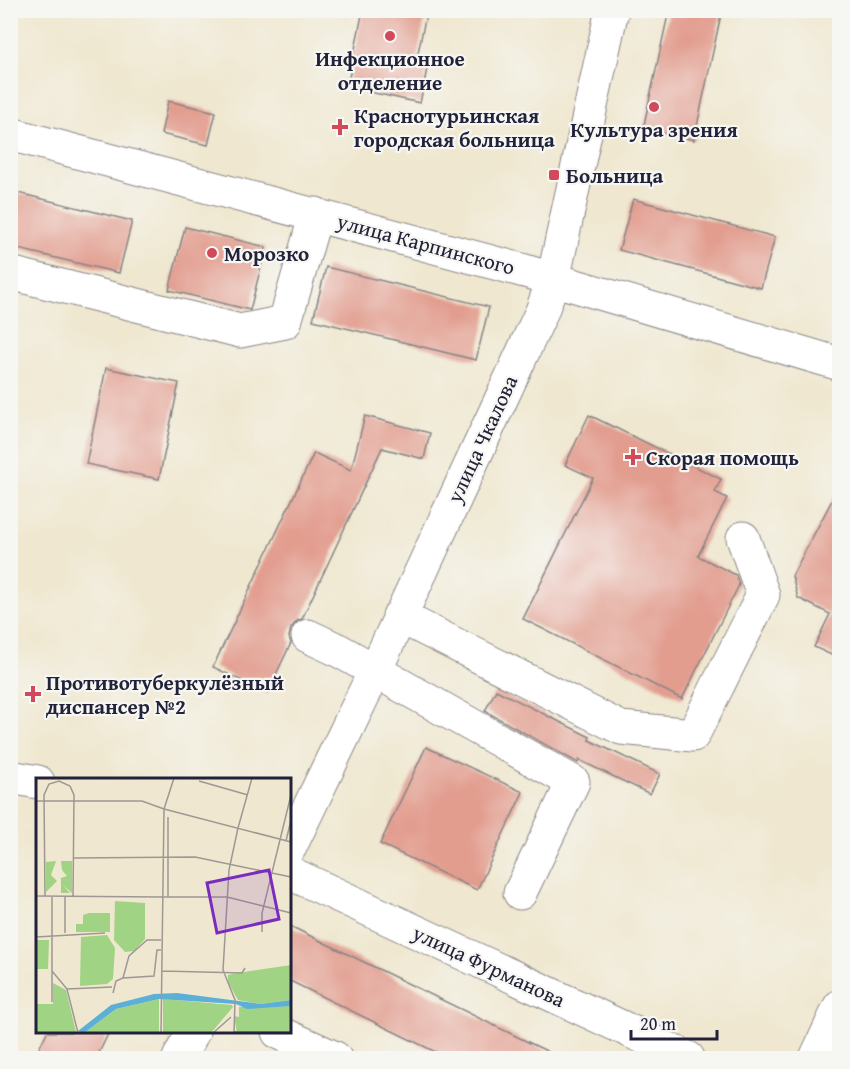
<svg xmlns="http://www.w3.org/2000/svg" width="850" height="1069" viewBox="0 0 850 1069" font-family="'Gentium Book Plus',serif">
<rect width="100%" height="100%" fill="#f6f6f2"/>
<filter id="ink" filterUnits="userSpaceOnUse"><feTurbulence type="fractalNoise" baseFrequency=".0167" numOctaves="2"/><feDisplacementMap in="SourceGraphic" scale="12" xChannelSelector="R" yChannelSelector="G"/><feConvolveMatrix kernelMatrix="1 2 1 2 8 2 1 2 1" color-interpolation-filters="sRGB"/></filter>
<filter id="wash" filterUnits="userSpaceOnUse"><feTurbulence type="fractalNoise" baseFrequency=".008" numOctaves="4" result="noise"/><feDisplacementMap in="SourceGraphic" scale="24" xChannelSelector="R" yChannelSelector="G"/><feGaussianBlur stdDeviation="1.35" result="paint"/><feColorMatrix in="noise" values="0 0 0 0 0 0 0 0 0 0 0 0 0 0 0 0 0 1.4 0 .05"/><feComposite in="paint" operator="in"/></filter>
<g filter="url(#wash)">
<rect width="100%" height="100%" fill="#efe7cf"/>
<g id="blocks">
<!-- building -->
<path fill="#e29d8f" d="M 363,10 L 427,10 L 416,62 L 428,64 L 420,103 L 347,87 Z
M 669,10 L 722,10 L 694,140 L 643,129 Z
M 168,101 L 216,112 L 208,145 L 161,134 Z
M 10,191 L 132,221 L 119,273 L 10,247 Z
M 633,199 L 775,237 L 761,288 L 619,250 Z
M 185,227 L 266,247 L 250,310 L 169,290 Z
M 326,267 L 489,307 L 476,360 L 313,320 Z
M 106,368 L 179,383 L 159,479 L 86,464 Z
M 589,415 L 721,479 L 715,492 L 727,498 L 698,556 L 736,575 L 739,585 L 682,699 L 523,619 L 593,478 L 565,465 Z
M 365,416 L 430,433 L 424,459 L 382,448 L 302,619 L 297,621 L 291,628 L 289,637 L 291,643 L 267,693 L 213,667 L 314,453 L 351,470 Z
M 840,485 L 840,659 L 814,647 L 830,614 L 798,598 L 792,576 Z
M 496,690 L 590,737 L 589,740 L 660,774 L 650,794 L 579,760 L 578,763 L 485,711 Z
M 426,747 L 523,792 L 477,890 L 380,844 Z
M 290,926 L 563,1059 L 450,1059 L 290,981 Z
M 47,1032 L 109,1032 L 96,1059 L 34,1059 Z"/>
</g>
</g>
<g filter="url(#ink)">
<use href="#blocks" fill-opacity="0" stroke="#888485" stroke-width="1.5"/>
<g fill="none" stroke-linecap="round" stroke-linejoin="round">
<defs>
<path id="minor" d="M 10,134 L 525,271 L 840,364
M 10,273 L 240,331 L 285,322 L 316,214
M 399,616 L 621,728 L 693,735 L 763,595 L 743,538
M 308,636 L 338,650 L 573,782 L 520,893
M 10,777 L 38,782
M 290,847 L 375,671 L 542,311 L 553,280 L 612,10
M 290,873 L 688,1058
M 278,1032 L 335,1058
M 179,1058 L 193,1032
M 816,1058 L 840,1006"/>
</defs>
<!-- minor casing -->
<use href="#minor" stroke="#888485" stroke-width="35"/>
<!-- minor -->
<use href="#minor" stroke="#fff" stroke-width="33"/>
</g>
</g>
<!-- markers -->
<g fill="#d1495b" stroke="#f6f6f2" stroke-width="2">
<circle cx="390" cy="36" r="6"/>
<circle cx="654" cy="107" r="6"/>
<path d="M337 118h6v6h6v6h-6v6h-6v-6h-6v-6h6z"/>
<rect x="548" y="169" width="12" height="12" rx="3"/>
<circle cx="212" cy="253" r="6"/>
<path d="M630 448h6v6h6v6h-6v6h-6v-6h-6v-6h6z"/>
<path d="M30 685h6v6h6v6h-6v6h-6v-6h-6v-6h6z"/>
</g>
<g text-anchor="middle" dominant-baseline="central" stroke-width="4.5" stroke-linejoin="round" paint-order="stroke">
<!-- poi labels -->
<g font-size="21" font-weight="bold" fill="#22223b" stroke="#f6f6f2" text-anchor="start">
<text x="390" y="58" text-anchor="middle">Инфекционное<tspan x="390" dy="24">отделение</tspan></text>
<text x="354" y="115">Краснотурьинская<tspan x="354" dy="24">городская больница</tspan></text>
<text x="654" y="129" text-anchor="middle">Культура зрения</text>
<text x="566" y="175">Больница</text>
<text x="224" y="253">Морозко</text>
<text x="646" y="457">Скорая помощь</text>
<text x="46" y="682">Противотуберкулёзный<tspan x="46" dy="24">диспансер №2</tspan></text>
</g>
<!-- street labels -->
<g font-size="21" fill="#22223b" stroke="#f6f6f2">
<text transform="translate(426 244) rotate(15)">улица Карпинского</text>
<text transform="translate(482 439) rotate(-65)">улица Чкалова</text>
<text transform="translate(489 966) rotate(25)">улица Фурманова</text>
</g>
</g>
<!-- overview -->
<g transform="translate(36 778)">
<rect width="255" height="255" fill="#efe7cf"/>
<path d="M 20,83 L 15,97 L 21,103 L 10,114 L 10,84 ZM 25,83 L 36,83 L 36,115 L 27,107 L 34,115 L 25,115 L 25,100 L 31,98 L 26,92 ZM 79,123 L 109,125 L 109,161 L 98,173 L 89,174 L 78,162 ZM 53,135 L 74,135 L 74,154 L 40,154 L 40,146 L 47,146 L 47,137 ZM 71,157 L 79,170 L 77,201 L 71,206 L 44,208 L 45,159 ZM 0,162 L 13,162 L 12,191 L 0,191 ZM 255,187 L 254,222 L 225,226 L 202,222 L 192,204 L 192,197 L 201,195 ZM 17,205 L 30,212 L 40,254 L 0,255 L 0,226 L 17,226 ZM 123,221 L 123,255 L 48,255 L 80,231 ZM 127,221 L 196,227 L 197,229 L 175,255 L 127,255 ZM 255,228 L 255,255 L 201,255 L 198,238 L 203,239 L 203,229 Z" fill="#a0d383"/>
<path d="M 141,215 L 225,226 L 255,222 L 255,228 L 211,231 L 200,226 L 123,221 L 80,231 L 48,255 L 42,253 L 75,227 L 118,216 Z" fill="#5cb0d8"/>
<path fill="none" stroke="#9d9894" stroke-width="1.5" d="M 163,3 L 212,17M 0,23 L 106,23 L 128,31M 128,31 L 138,0M 132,39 L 132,119M 202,50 L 216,0M 250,63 L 255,42M 37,80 L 159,79 L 255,99M 0,118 L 126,119M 9,118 L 8,17 L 13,6 L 23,3 L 34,8 L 38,17 L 37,119M 29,118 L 29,155M 126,119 L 191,119 L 255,135M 226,154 L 226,135 L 255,17M 0,159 L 69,155M 16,193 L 31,211 L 42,255M 126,193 L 206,195 L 209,190M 87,200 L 118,198 L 121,172 L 125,172M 31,211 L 76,209M 77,215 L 80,203 L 87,200 L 93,178 L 111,162 L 125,162M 16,224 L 16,118M 198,254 L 255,254M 125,255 L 128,31 L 255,64M 177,255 L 195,239M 198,255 L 199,222 L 187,192 L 193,92 L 202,50"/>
<path fill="#7b2cbf" fill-opacity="0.15" stroke="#7b2cbf" stroke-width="3" d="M 233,92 L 243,141 L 181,155 L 171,105 Z"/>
<rect width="255" height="255" fill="none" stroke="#22223b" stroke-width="3"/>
</g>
<!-- margin -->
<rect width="850" height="1069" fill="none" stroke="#f6f6f2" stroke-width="36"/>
<!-- scale -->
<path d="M631 1030v9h86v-9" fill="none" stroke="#22223b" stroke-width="3"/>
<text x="640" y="1030" font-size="18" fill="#22223b" stroke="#f6f6f2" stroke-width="4.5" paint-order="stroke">20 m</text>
</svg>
